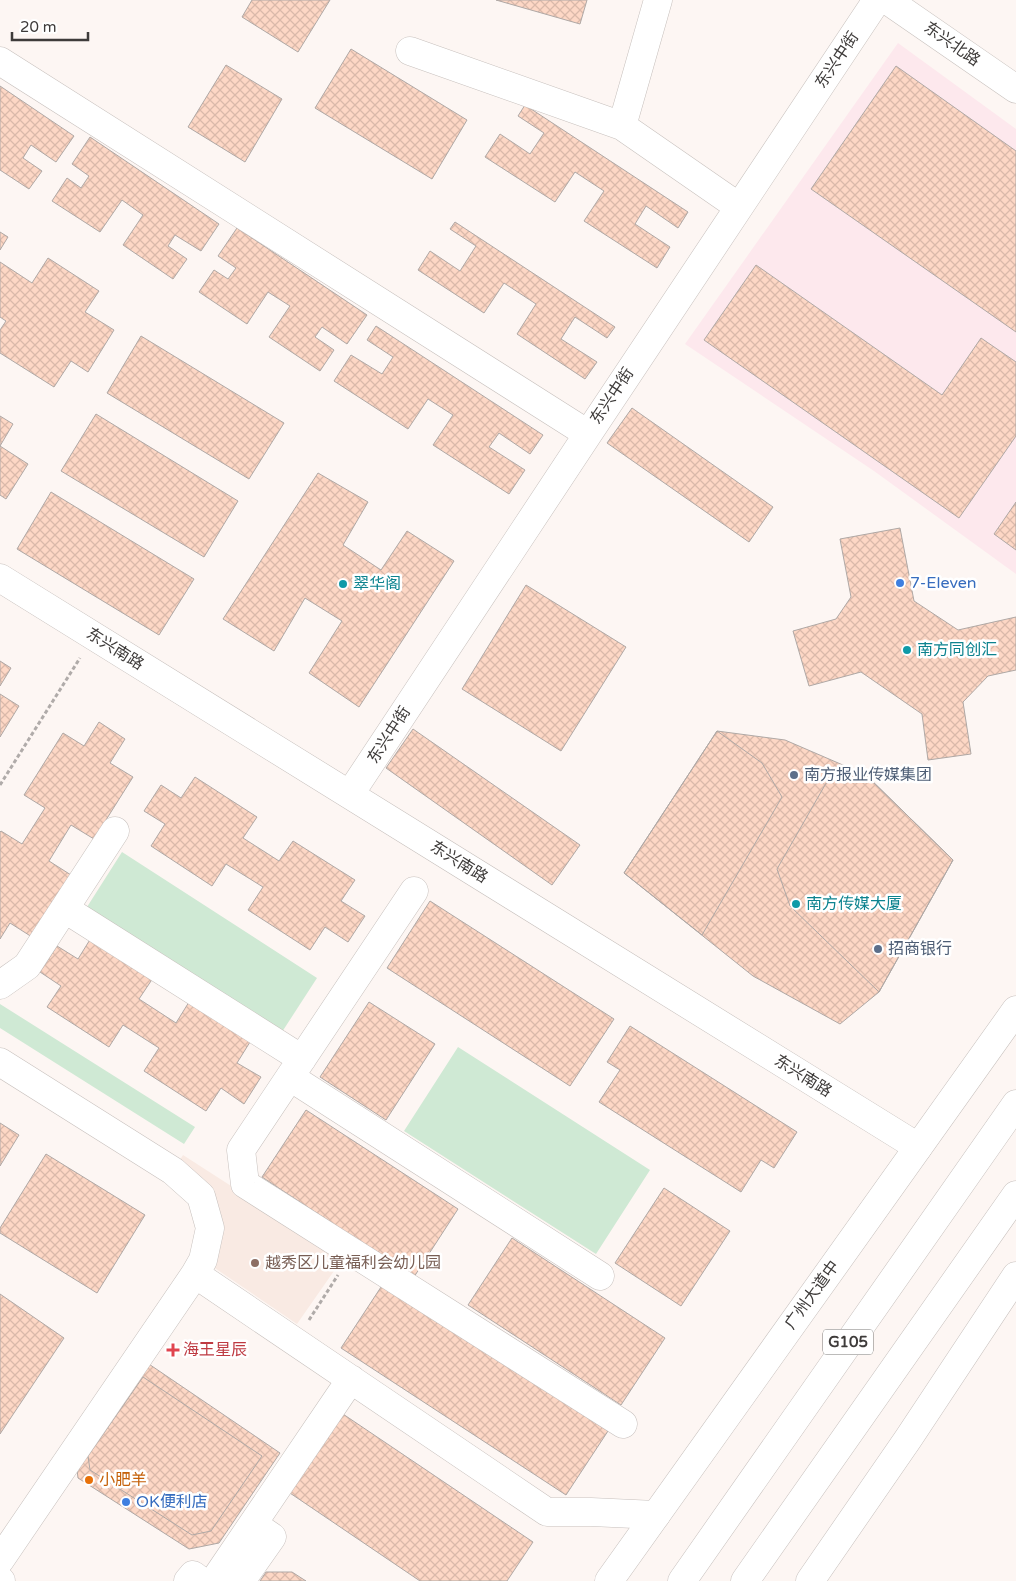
<svg xmlns="http://www.w3.org/2000/svg" width="1016" height="1581" viewBox="0 0 1016 1581" font-family="'Varela Round','Noto Sans SC',sans-serif">
<defs>
<pattern id="building-cross-hatch" width="8" height="8" patternUnits="userSpaceOnUse" patternTransform="scale(1.25)"><rect width="8" height="8" fill="#fdd7c5"/><path d="M0 0l8 8M0 8l8-8" fill="none" stroke="#dab9aa"/></pattern>
</defs>
<rect width="100%" height="100%" fill="#fdf6f3"/>
<!-- commercial -->
<path fill="#fde8ed" d="M 898,43 L 1016,129 L 1016,574 L 874,471 L 685,344 Z"/>
<!-- built -->
<path fill="#f9eae3" d="M 183,1155 L 343,1258 L 297,1324 L 203,1260 L 209,1241 L 173,1171 Z"/>
<!-- green -->
<path fill="#cfe9d4" d="M 122,852 L 317,978 L 282,1032 L 87,907 Z
M 0,1004 L 195,1127 L 184,1144 L 0,1028 Z
M 458,1047 L 650,1170 L 596,1254 L 404,1131 Z"/>
<!-- building -->
<path fill="url(#building-cross-hatch)" stroke="#afa8a5" d="M 252,0 L 330,0 L 298,52 L 242,17 Z
M 496,0 L 587,0 L 580,24 Z
M 351,49 L 467,120 L 432,179 L 315,108 Z
M 226,65 L 282,99 L 245,162 L 188,127 Z
M 896,66 L 1016,151 L 1016,332 L 811,189 Z
M 0,86 L 74,136 L 56,162 L 31,145 L 23,158 L 42,171 L 29,189 L 0,170 Z
M 525,105 L 688,212 L 678,228 L 646,206 L 635,224 L 670,247 L 657,268 L 584,221 L 604,191 L 575,172 L 555,202 L 485,157 L 500,134 L 530,154 L 544,133 L 518,116 Z
M 90,137 L 219,224 L 201,251 L 175,235 L 168,246 L 187,259 L 173,279 L 123,245 L 143,215 L 122,200 L 100,232 L 52,201 L 67,178 L 81,188 L 89,176 L 72,164 Z
M 455,222 L 615,327 L 607,338 L 575,317 L 561,339 L 597,362 L 585,379 L 517,334 L 536,304 L 504,283 L 484,313 L 418,270 L 430,251 L 460,271 L 476,246 L 450,229 Z
M 237,228 L 367,315 L 347,344 L 322,327 L 315,337 L 334,350 L 320,371 L 269,337 L 290,306 L 268,292 L 247,324 L 199,292 L 214,270 L 228,279 L 236,268 L 218,256 Z
M 0,232 L 8,237 L 0,250 Z
M 48,258 L 99,291 L 85,312 L 114,330 L 88,372 L 71,361 L 54,387 L 0,353 L 0,330 L 6,321 L 0,317 L 0,262 L 32,283 Z
M 756,265 L 942,395 L 981,338 L 1016,362 L 1016,436 L 959,518 L 704,340 Z
M 376,326 L 543,435 L 530,454 L 499,433 L 489,447 L 525,470 L 509,494 L 433,445 L 453,415 L 428,399 L 408,429 L 334,381 L 351,355 L 382,374 L 393,357 L 367,340 Z
M 141,336 L 284,423 L 249,479 L 107,393 Z
M 632,408 L 773,507 L 749,542 L 607,443 Z
M 96,414 L 238,501 L 204,557 L 61,471 Z
M 0,416 L 13,424 L 0,446 Z
M 0,446 L 28,464 L 6,499 L 0,495 Z
M 318,473 L 368,502 L 343,545 L 381,570 L 407,531 L 454,561 L 359,707 L 309,673 L 342,621 L 305,598 L 274,651 L 223,619 Z
M 51,492 L 194,579 L 159,635 L 17,549 Z
M 1016,502 L 1016,550 L 994,534 Z
M 900,528 L 914,601 L 958,630 L 1016,617 L 1016,670 L 988,676 L 963,702 L 971,754 L 928,760 L 922,714 L 861,672 L 809,686 L 793,631 L 836,619 L 851,597 L 840,539 Z
M 526,585 L 626,647 L 561,751 L 462,689 Z
M 0,661 L 11,668 L 0,686 Z
M 0,694 L 19,706 L 0,737 Z
M 99,722 L 125,739 L 110,763 L 133,777 L 94,839 L 71,825 L 49,861 L 71,875 L 32,937 L 10,923 L 0,939 L 0,832 L 1,831 L 22,844 L 45,808 L 24,795 L 63,733 L 84,746 Z
M 413,729 L 580,845 L 552,885 L 386,768 Z
M 717,731 L 762,763 L 782,797 L 702,935 L 624,873 Z
M 717,731 L 785,740 L 866,775 L 953,860 L 879,992 L 840,1024 L 753,976 L 624,873 Z
M 833,771 L 866,775 L 953,860 L 879,992 L 790,906 L 777,869 Z
M 195,777 L 257,817 L 243,838 L 279,861 L 293,841 L 355,880 L 341,901 L 365,916 L 348,942 L 325,927 L 310,950 L 248,910 L 263,887 L 226,864 L 212,886 L 151,846 L 165,824 L 144,811 L 161,785 L 181,798 Z
M 430,901 L 614,1019 L 570,1086 L 387,968 Z
M 91,938 L 153,978 L 139,999 L 176,1023 L 189,1002 L 250,1042 L 237,1063 L 261,1077 L 244,1104 L 221,1088 L 206,1111 L 144,1071 L 159,1048 L 123,1025 L 109,1047 L 47,1007 L 61,986 L 40,972 L 57,946 L 78,959 Z
M 369,1002 L 435,1044 L 386,1120 L 320,1077 Z
M 630,1026 L 797,1132 L 774,1168 L 761,1160 L 741,1192 L 599,1102 L 620,1070 L 607,1062 Z
M 306,1110 L 458,1209 L 414,1277 L 262,1177 Z
M 0,1123 L 19,1135 L 0,1166 Z
M 46,1154 L 145,1215 L 97,1293 L 0,1233 L 0,1228 Z
M 664,1188 L 730,1231 L 681,1306 L 615,1263 Z
M 512,1238 L 665,1338 L 621,1405 L 468,1305 Z
M 383,1284 L 608,1431 L 566,1495 L 341,1348 Z
M 0,1294 L 64,1338 L 0,1434 Z
M 140,1358 L 280,1453 L 219,1543 L 189,1549 L 78,1478 L 75,1452 Z
M 143,1377 L 262,1456 L 211,1531 L 192,1535 L 90,1470 L 88,1456 Z
M 337,1410 L 533,1542 L 507,1581 L 420,1581 L 284,1489 Z
M 266,1572 L 292,1572 L 306,1581 L 260,1581 Z"/>
<g fill="none" stroke-linecap="round" stroke-linejoin="round">
<defs>
<path id="minor" d="M 887,0 L 1016,89
M 410,51 L 622,126 L 739,207
M 0,61 L 588,434
M 622,126 L 658,0
M 0,578 L 918,1147
M 350,794 L 588,434 L 877,0
M 414,891 L 241,1150 L 245,1184 L 623,1424
M 65,909 L 302,1059
M 0,985 L 27,966 L 115,831
M 0,1062 L 173,1171 L 201,1196 L 210,1228 L 203,1260 L 195,1274 L 0,1560
M 290,1077 L 600,1276
M 195,1274 L 547,1512 L 591,1512 L 656,1515
M 188,1581 L 193,1575 L 201,1581
M 214,1581 L 351,1379
M 241,1581 L 272,1537 L 253,1524"/>
<path id="major" d="M 0,1580 L 1,1581
M 609,1581 L 1016,1010
M 810,1581 L 908,1439 L 1016,1276"/>
<path id="highway" d="M 682,1581 L 1016,1104
M 745,1581 L 1016,1195"/>
</defs>
<!-- minor casing -->
<use href="#minor" stroke="#c7c0bd" stroke-width="29"/>
<!-- major casing -->
<use href="#major" stroke="#c7c0bd" stroke-width="29"/>
<!-- highway casing -->
<use href="#highway" stroke="#c7c0bd" stroke-width="29"/>
<!-- path -->
<path stroke="#b0aba9" stroke-width="3" stroke-dasharray="4 2.5" stroke-linecap="butt" d="M 0,785 L 80,658
M 309,1320 L 338,1275"/>
<!-- minor -->
<use href="#minor" stroke="#fff" stroke-width="28"/>
<!-- major -->
<use href="#major" stroke="#fff" stroke-width="28"/>
<!-- highway -->
<use href="#highway" stroke="#fff" stroke-width="28"/>
</g>
<!-- markers -->
<g fill="#3f7fe0" stroke="#fff" stroke-width="2">
<circle cx="900" cy="583" r="5"/>
<circle cx="126" cy="1502" r="5"/>
</g>
<g fill="#0f9aa8" stroke="#fff" stroke-width="2">
<circle cx="343" cy="584" r="5"/>
<circle cx="907" cy="650" r="5"/>
<circle cx="796" cy="904" r="5"/>
</g>
<g fill="#5c6f8a" stroke="#fff" stroke-width="2">
<circle cx="794" cy="775" r="5"/>
<circle cx="878" cy="949" r="5"/>
</g>
<circle fill="#8d6e63" stroke="#fff" stroke-width="2" cx="255" cy="1263" r="5"/>
<path fill="#e0444e" stroke="#fff" stroke-width="2" d="M170.5 1342.5h5v5h5v5h-5v5h-5v-5h-5v-5h5z"/>
<circle fill="#e8710a" stroke="#fff" stroke-width="2" cx="89" cy="1480" r="5"/>
<g text-anchor="middle" dominant-baseline="central" stroke-width="5" stroke-linejoin="round" paint-order="stroke">
<!-- shield labels -->
<rect fill="#fff" stroke="#787675" stroke-width="1" x="823" y="1329.5" width="50" height="25" rx="4"/>
<g font-size="15" font-weight="bold" fill="#3e3b3a">
<text x="848" y="1342">G105</text>
</g>
<!-- street labels -->
<g font-size="16" fill="#3e3b3a" stroke="#fff">
<text transform="translate(952 44) rotate(35)">东兴北路</text>
<text transform="translate(837 60) rotate(-56)">东兴中街</text>
<text transform="translate(612 396) rotate(-56)">东兴中街</text>
<text transform="translate(115 649) rotate(32)">东兴南路</text>
<text transform="translate(389 735) rotate(-57)">东兴中街</text>
<text transform="translate(459 862) rotate(32)">东兴南路</text>
<text transform="translate(803 1076) rotate(32)">东兴南路</text>
<text transform="translate(812 1295) rotate(-54)">广州大道中</text>
</g>
<!-- shop labels -->
<g font-size="16" fill="#366cbe" stroke="#fff" text-anchor="start">
<text x="910" y="583">7-Eleven</text>
<text x="136" y="1502">OK便利店</text>
</g>
<!-- culture labels -->
<g font-size="16" fill="#0d838f" stroke="#fff" text-anchor="start">
<text x="353" y="584">翠华阁</text>
<text x="917" y="650">南方同创汇</text>
<text x="806" y="904">南方传媒大厦</text>
</g>
<!-- service labels -->
<g font-size="16" fill="#4e5e75" stroke="#fff" text-anchor="start">
<text x="804" y="775">南方报业传媒集团</text>
<text x="888" y="949">招商银行</text>
</g>
<!-- education labels -->
<g font-size="16" fill="#785e54" stroke="#fff" text-anchor="start">
<text x="265" y="1263">越秀区儿童福利会幼儿园</text>
</g>
<!-- health labels -->
<g font-size="16" fill="#be3a42" stroke="#fff" text-anchor="start">
<text x="183" y="1350">海王星辰</text>
</g>
<!-- food labels -->
<g font-size="16" fill="#c56008" stroke="#fff" text-anchor="start">
<text x="99" y="1480">小肥羊</text>
</g>
</g>
<!-- scale -->
<path d="M12 32v8h76v-8" fill="none" stroke="#3e3b3a" stroke-width="2.5"/>
<text x="20" y="32" font-size="15" fill="#3e3b3a" stroke="#ffffff" stroke-width="4" paint-order="stroke">20 m</text>
</svg>
